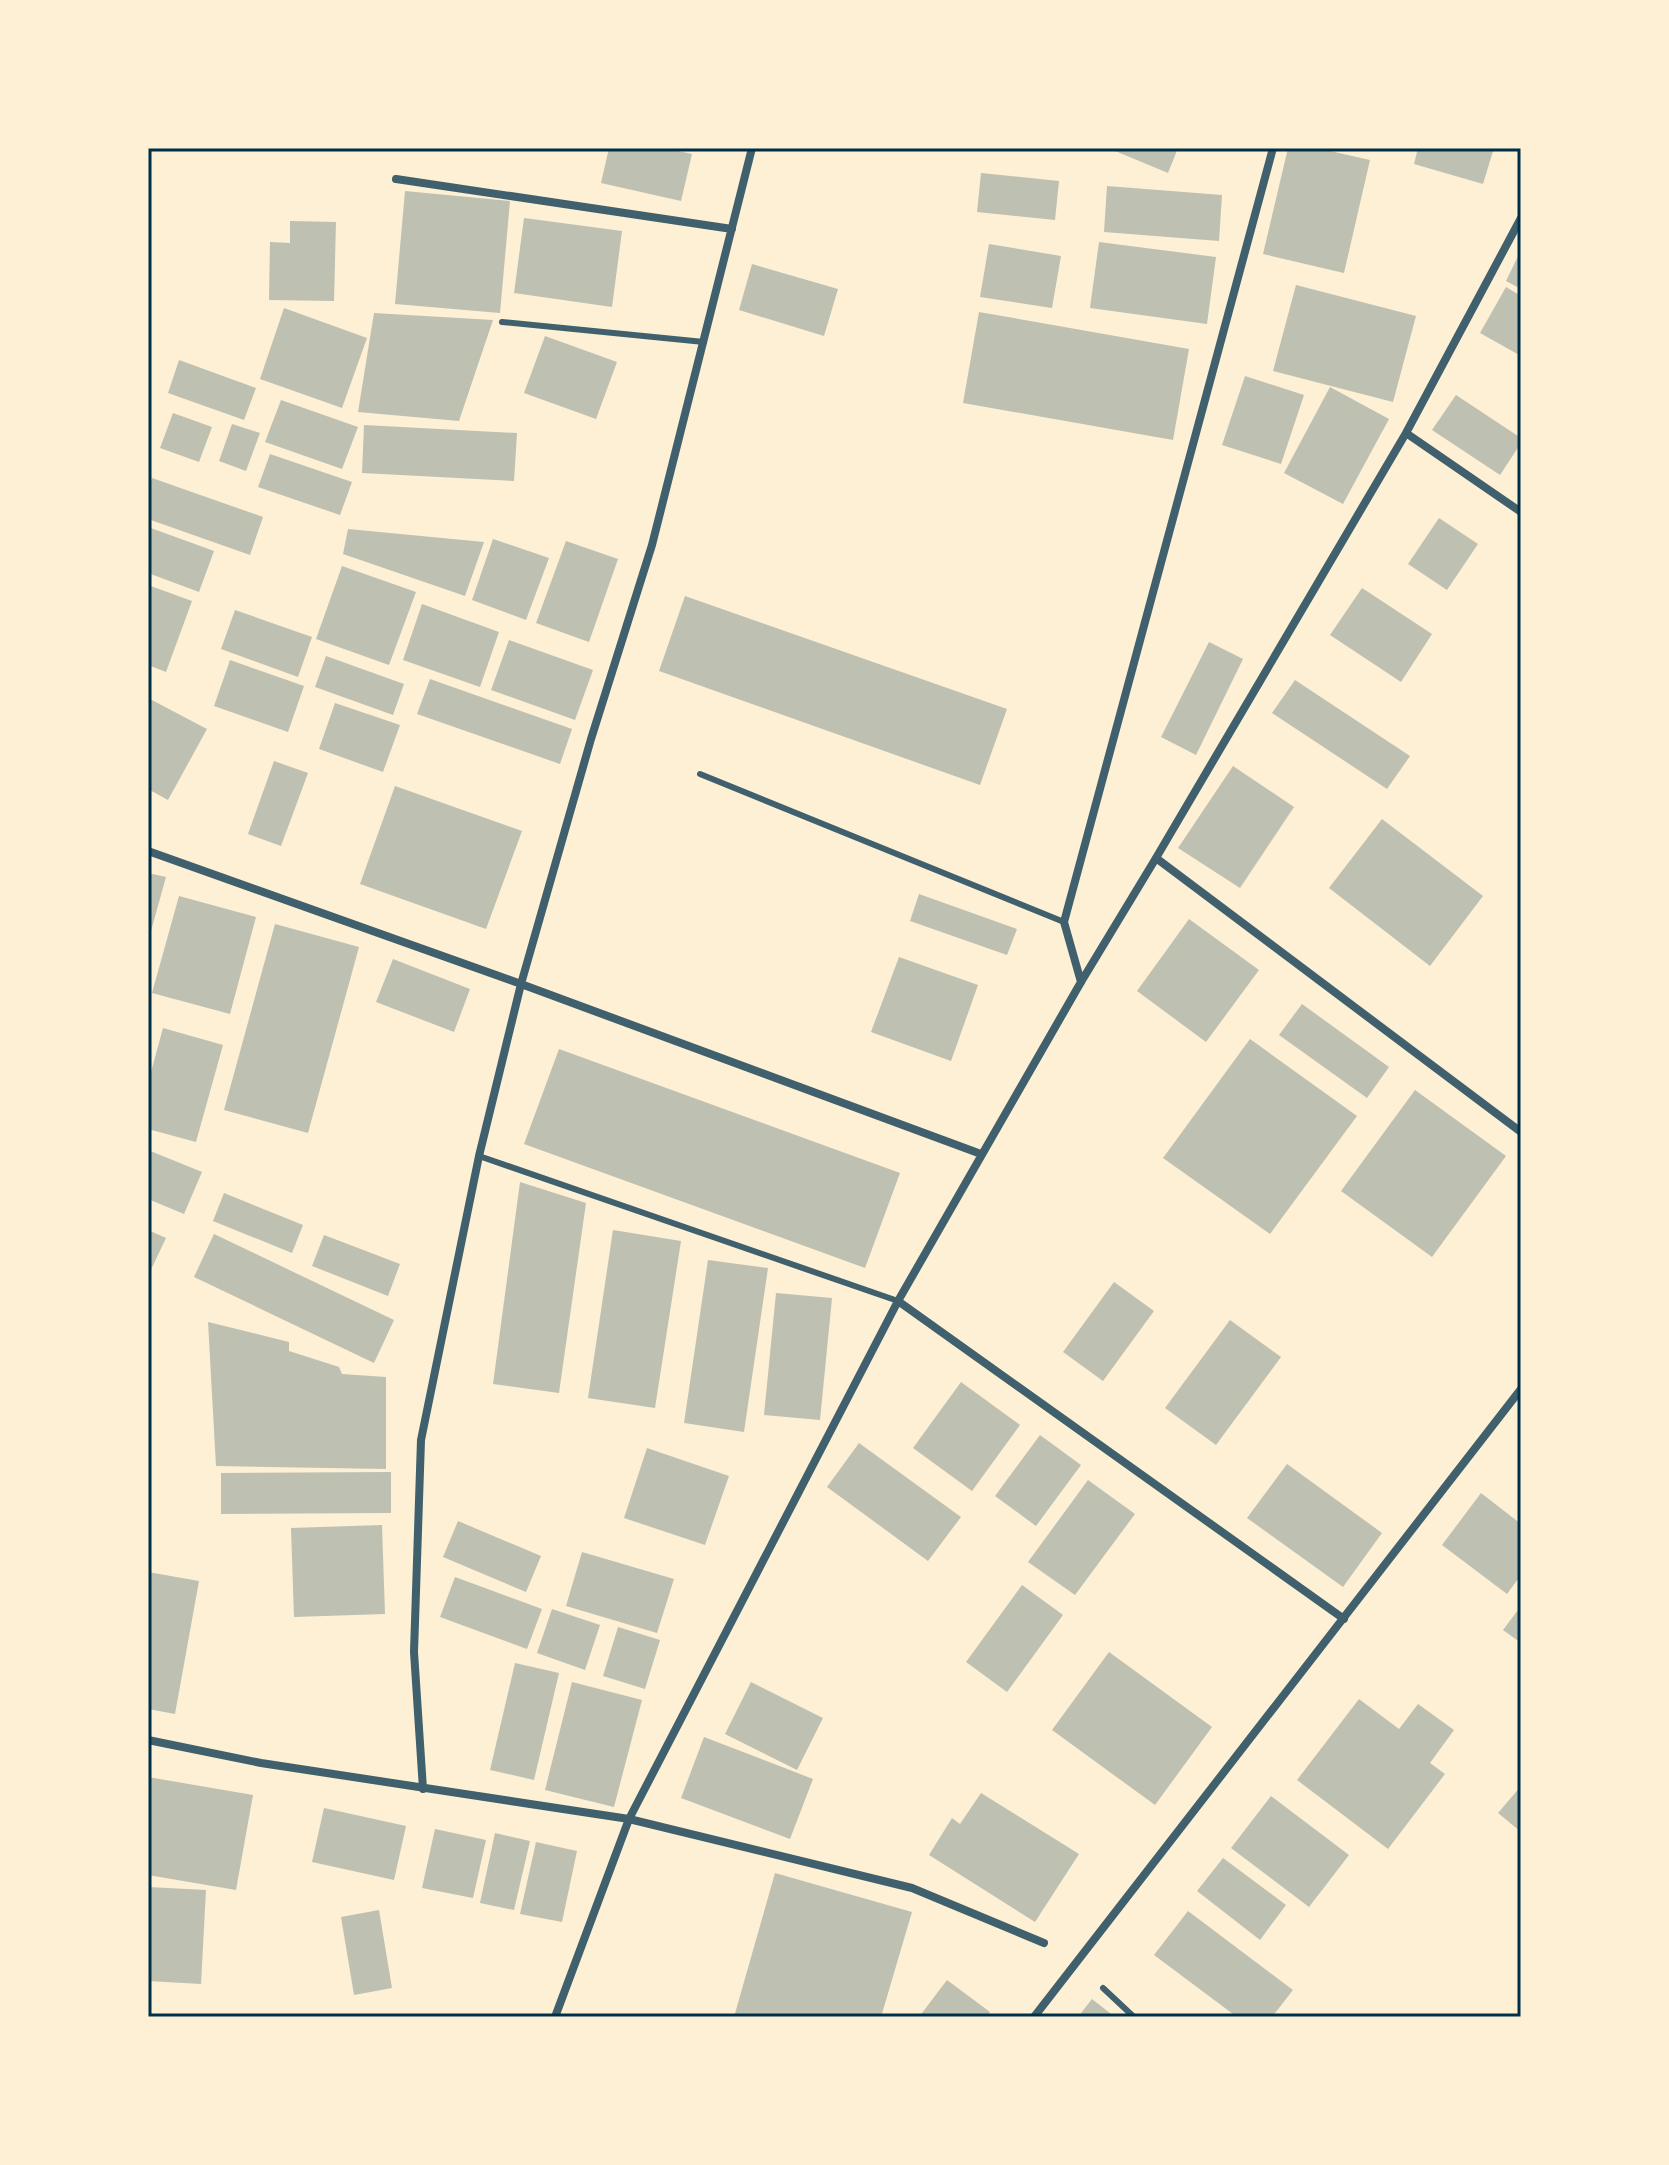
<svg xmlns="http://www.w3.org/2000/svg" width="1669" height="2165" viewBox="0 0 1669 2165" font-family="Inter,sans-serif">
<rect width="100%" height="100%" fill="#fdf0d5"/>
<!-- building -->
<path fill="#bec0b2" d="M 609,148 L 664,148 L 692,154 L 681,201 L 601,183 Z
M 1108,148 L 1178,148 L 1168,173 Z
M 1288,148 L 1317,148 L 1370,160 L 1344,273 L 1263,254 Z
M 1418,148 L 1494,148 L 1483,184 L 1414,164 Z
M 981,173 L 1059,181 L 1055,220 L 977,212 Z
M 1107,186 L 1222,195 L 1219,241 L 1104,232 Z
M 405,191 L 510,201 L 500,313 L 395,304 Z
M 524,218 L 622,231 L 612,307 L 514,293 Z
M 290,221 L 336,222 L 334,301 L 269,300 L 270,242 L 290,243 Z
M 1099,242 L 1216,257 L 1207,324 L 1090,308 Z
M 989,244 L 1061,256 L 1052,308 L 980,297 Z
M 1521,250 L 1521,289 L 1506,281 Z
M 752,264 L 838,289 L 824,336 L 739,310 Z
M 1296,285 L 1416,316 L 1393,402 L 1273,371 Z
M 1506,287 L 1521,296 L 1521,356 L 1480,333 Z
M 284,308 L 367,338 L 342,408 L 260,379 Z
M 979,312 L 1189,349 L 1173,440 L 963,403 Z
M 374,313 L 493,320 L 459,421 L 358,412 Z
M 545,336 L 617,362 L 596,419 L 524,393 Z
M 179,360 L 256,388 L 244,420 L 168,393 Z
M 1245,376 L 1304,395 L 1281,464 L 1222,445 Z
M 1330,387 L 1389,419 L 1343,504 L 1284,473 Z
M 1456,395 L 1521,438 L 1521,443 L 1500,475 L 1432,430 Z
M 281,400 L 358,427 L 342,469 L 265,442 Z
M 173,413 L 212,427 L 199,462 L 160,448 Z
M 232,424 L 260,433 L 246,471 L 219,461 Z
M 364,425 L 517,433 L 514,481 L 362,473 Z
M 270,454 L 352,482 L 340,515 L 258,487 Z
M 152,478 L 263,517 L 250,555 L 148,519 L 148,489 Z
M 1439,518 L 1478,544 L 1447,590 L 1408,564 Z
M 148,527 L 214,551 L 199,592 L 148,573 Z
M 348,529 L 484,542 L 465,596 L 343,554 Z
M 493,539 L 549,558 L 526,620 L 472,600 Z
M 566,541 L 618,559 L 589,642 L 536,623 Z
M 342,566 L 416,592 L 389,665 L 316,639 Z
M 148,585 L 192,601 L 166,672 L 148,665 Z
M 1362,588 L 1432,634 L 1401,682 L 1330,635 Z
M 685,596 L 1007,709 L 980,785 L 659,671 Z
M 422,604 L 499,632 L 480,687 L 403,660 Z
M 235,610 L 312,637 L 298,677 L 221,649 Z
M 509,640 L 593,670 L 575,720 L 491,690 Z
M 1209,642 L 1243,659 L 1196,755 L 1161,737 Z
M 326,656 L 404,684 L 393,715 L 315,687 Z
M 230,660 L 304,686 L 288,732 L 214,706 Z
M 430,679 L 572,729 L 560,764 L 417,714 Z
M 1295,680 L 1410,756 L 1387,789 L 1272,713 Z
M 148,698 L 207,729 L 168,800 L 148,789 Z
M 335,703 L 400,725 L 383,772 L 319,749 Z
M 274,761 L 308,773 L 281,846 L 248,834 Z
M 1233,766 L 1294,807 L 1240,888 L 1178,848 Z
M 395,786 L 522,831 L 486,929 L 360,884 Z
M 1382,819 L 1483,896 L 1430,966 L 1329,888 Z
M 148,873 L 166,877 L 151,931 L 148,930 Z
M 919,894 L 1017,929 L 1007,955 L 910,921 Z
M 179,896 L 256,917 L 230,1014 L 152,993 Z
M 1189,919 L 1259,970 L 1206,1042 L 1137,991 Z
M 275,924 L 359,947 L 308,1133 L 224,1110 Z
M 899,957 L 978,985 L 951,1061 L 871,1032 Z
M 393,959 L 470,989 L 454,1032 L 376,1002 Z
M 1302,1004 L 1389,1067 L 1367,1098 L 1279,1035 Z
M 163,1028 L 223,1045 L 196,1142 L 148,1129 L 148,1083 Z
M 1250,1039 L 1357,1116 L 1270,1234 L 1163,1158 Z
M 559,1049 L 900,1173 L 865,1268 L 524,1144 Z
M 1415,1090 L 1506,1156 L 1432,1257 L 1341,1191 Z
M 148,1150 L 202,1172 L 184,1214 L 148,1199 Z
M 520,1182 L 586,1203 L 559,1393 L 493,1384 Z
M 224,1193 L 303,1225 L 292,1253 L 213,1221 Z
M 148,1230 L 166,1238 L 148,1276 Z
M 613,1230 L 681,1241 L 655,1408 L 588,1398 Z
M 214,1234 L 394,1320 L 374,1363 L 194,1277 Z
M 324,1235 L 400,1264 L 388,1296 L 312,1266 Z
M 708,1260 L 768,1268 L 744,1432 L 684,1423 Z
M 1114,1282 L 1154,1311 L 1103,1381 L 1063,1352 Z
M 776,1293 L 832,1298 L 820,1420 L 764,1415 Z
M 1230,1320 L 1281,1357 L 1216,1445 L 1165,1408 Z
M 208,1322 L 289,1342 L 289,1351 L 339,1367 L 342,1374 L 386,1377 L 386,1469 L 216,1466 Z
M 961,1382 L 1020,1425 L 972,1491 L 913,1448 Z
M 1040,1435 L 1081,1465 L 1036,1526 L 995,1496 Z
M 859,1443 L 961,1517 L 928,1561 L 827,1487 Z
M 647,1448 L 729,1476 L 705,1545 L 624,1518 Z
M 1287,1464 L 1382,1533 L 1343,1587 L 1247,1518 Z
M 391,1472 L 391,1513 L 221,1514 L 221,1473 Z
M 1088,1480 L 1135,1514 L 1075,1595 L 1028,1562 Z
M 1481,1493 L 1521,1524 L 1521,1575 L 1507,1594 L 1442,1545 Z
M 458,1521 L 541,1556 L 526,1592 L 443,1557 Z
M 382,1525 L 385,1614 L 294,1617 L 291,1528 Z
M 582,1552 L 674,1579 L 657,1633 L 566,1606 Z
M 148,1572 L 199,1581 L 175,1714 L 148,1709 Z
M 455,1577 L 542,1609 L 527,1649 L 440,1617 Z
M 1022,1585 L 1063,1615 L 1007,1692 L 966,1662 Z
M 1521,1606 L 1521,1643 L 1503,1630 Z
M 552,1609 L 600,1625 L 585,1670 L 537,1653 Z
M 618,1627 L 660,1640 L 645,1689 L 603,1676 Z
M 1109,1652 L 1212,1727 L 1155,1805 L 1052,1730 Z
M 515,1663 L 559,1673 L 534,1780 L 490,1770 Z
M 572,1682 L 642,1700 L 614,1807 L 545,1790 Z
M 751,1682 L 823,1718 L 797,1770 L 725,1734 Z
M 1359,1699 L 1399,1729 L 1418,1704 L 1454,1730 L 1430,1763 L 1445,1774 L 1388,1849 L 1297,1780 Z
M 704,1737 L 813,1779 L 790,1839 L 681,1798 Z
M 148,1777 L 253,1795 L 236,1890 L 148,1875 Z
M 1521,1786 L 1521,1832 L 1498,1813 Z
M 981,1793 L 1079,1854 L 1035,1922 L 929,1855 L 952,1818 L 960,1824 Z
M 1271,1796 L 1349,1855 L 1309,1907 L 1231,1848 Z
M 324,1808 L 406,1826 L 394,1880 L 312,1862 Z
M 435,1829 L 486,1840 L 473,1898 L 422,1888 Z
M 495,1833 L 530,1841 L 514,1910 L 480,1903 Z
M 536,1842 L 577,1851 L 562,1922 L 520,1914 Z
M 1223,1858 L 1286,1905 L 1260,1940 L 1197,1891 Z
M 775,1873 L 912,1912 L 881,2017 L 734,2017 Z
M 148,1887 L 206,1890 L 201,1984 L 148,1981 Z
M 379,1910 L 392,1988 L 354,1995 L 341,1917 Z
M 1188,1911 L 1293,1990 L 1272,2017 L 1237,2017 L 1154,1955 Z
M 947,1980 L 990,2012 L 987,2017 L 919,2017 Z
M 1092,1999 L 1115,2017 L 1078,2017 Z"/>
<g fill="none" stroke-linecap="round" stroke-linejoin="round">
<!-- service -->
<path stroke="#3f606c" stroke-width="6" d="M 502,322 L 704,342
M 700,774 L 1064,922
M 479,1156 L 898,1301
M 1103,1988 L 1134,2017"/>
<!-- minor -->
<path stroke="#3f606c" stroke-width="8" d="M 396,179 L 732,229
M 1406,433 L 1521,512
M 148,851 L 521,984 L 981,1154
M 1156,858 L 1521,1132
M 1081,982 L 1064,922 L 1273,148
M 898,1301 L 1344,1619
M 148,1740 L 261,1763 L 629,1819 L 912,1888 L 1044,1943
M 423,1789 L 414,1652 L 421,1440 L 479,1156 L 521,984 L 591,739 L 652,545 L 752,148
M 555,2017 L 629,1819 L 898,1301 L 1081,982 L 1156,858 L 1406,433 L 1521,218
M 1034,2017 L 1521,1389"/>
</g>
<!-- border -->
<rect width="1669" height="2165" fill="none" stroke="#fdf0d5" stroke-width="300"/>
<rect x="150" y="150" width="1369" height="1865" fill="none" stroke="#003049" stroke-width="3"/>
</svg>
